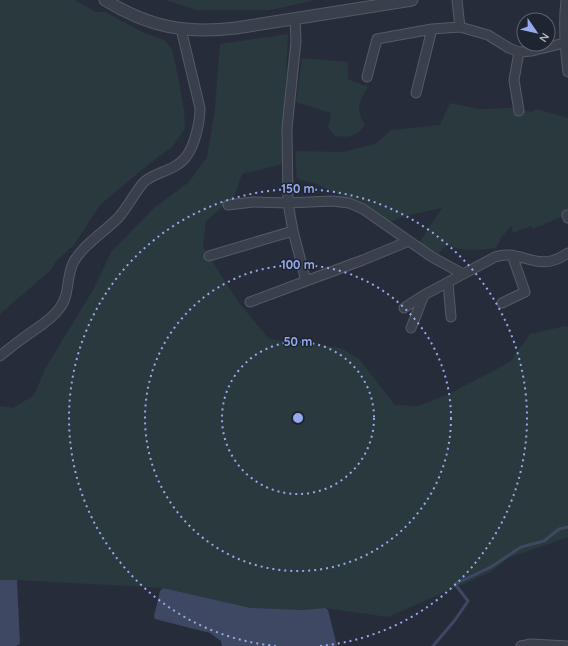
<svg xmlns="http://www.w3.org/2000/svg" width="568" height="646" viewBox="0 0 568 646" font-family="Quicksand,sans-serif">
<rect width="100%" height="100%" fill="#272c3b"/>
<!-- green -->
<path fill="#2a393d" d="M 0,0 L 74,0 L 96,12 L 105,12 L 142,32 L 164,40 L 172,49 L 178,76 L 184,110 L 185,129 L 173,146 L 144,168 L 100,205 L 74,245 L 55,262 L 52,269 L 0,314 Z
M 165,0 L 315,0 L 271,10 L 197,10 Z
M 288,34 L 282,164 L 242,174 L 234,197 L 206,221 L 203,247 L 239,303 L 269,339 L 341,348 L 359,359 L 395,405 L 418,406 L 447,395 L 510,362 L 530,334 L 565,326 L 568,327 L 568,537 L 508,558 L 491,572 L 388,617 L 325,608 L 303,610 L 251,608 L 163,588 L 17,580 L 0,580 L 0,406 L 13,408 L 34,395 L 46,367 L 93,290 L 111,252 L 155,207 L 189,182 L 207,157 L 215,108 L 220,44 Z
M 302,58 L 348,62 L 348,79 L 368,87 C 359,101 355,111 365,125 C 355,137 350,138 335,136 L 328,127 L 331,113 L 296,102 Z
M 450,103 L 479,109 L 512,108 L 518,115 L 522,110 L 531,112 L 537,109 L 568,118 L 568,214 L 533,229 L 531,226 L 513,233 L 511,226 L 501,238 L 496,248 C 479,250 462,252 446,245 L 435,258 L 419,243 L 442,208 L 405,216 L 388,223 L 345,205 L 339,195 L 317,184 L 297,179 L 295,151 L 343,152 L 375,144 L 391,130 L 440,125 Z"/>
<!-- water -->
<path fill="#3e4862" d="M 0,580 L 17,580 L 20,644 L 16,646 L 0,646 Z
M 163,588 L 251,608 L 303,610 L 325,608 L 328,610 L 337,646 L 222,646 L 221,641 L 210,633 L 155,619 L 154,616 L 160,591 Z"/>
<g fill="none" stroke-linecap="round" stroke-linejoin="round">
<!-- stream -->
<path stroke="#3e4862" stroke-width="3" d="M 433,646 L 455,620 L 468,601 L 455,584 L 491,567 L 521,547 L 544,541 L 559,529 L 568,527"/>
<defs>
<path id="minor" d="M 457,0 L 460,27
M 566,0 C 563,24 565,48 568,72
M 295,19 L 296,41 L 287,128 L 288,203 L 293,231 L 306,281 L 363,260 L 409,241
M 519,52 L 514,80 L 519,111
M 367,77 L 377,39 L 432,29 L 460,27 L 488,35 L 509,48 L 519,52 L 532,51 L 564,43
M 416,93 L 432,29
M 228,205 L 253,202 L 288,203 L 332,201 L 349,203 L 363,209 L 432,257 L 463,274
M 567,215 L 568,218
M 209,256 L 293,231
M 448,283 L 451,317
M 250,302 L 306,281
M 502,303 L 525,292 L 512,255
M 404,308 L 424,295 L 495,257 C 523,248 537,275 568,253
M 411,328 L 424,295
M 0,356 C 9,349 17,342 26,336 C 37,328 51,320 59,309 C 70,296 66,278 73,263 C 82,246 104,232 118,218 C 127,208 134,194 143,183 C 153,172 174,172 186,157 C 195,145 200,122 200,108 L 181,29
M 521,646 L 531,644 L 568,646"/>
<path id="tertiary" d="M 105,0 C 149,27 185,34 236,28 L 412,0"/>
</defs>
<!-- minor casing -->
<use href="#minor" stroke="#555a67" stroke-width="11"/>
<!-- tertiary casing -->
<use href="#tertiary" stroke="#555a67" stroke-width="13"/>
<!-- minor -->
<use href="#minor" stroke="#3a3f4c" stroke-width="9"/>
<!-- tertiary -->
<use href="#tertiary" stroke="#3a3f4c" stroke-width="11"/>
</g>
<!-- distance rings -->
<g fill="none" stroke="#95aaed" stroke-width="2" stroke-dasharray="2 4">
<circle cx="298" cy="418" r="76"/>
<circle cx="298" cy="418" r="153"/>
<path d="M276 646A229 229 0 1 1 320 646"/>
</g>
<circle cx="298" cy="418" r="6" fill="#95aaed" stroke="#1f2431" stroke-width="2"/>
<g font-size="12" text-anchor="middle" font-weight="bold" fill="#95aaed" stroke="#1f2431" stroke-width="3" stroke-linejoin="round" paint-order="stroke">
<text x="298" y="193">150 m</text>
<text x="298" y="269">100 m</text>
<text x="298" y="346">50 m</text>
</g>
<!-- north arrow -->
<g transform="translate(536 32) rotate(124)"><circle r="19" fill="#1f2431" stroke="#5b606d"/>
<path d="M0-3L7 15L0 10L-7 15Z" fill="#95aaed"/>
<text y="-6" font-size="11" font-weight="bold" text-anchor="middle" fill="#b6bac7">N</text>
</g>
</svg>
